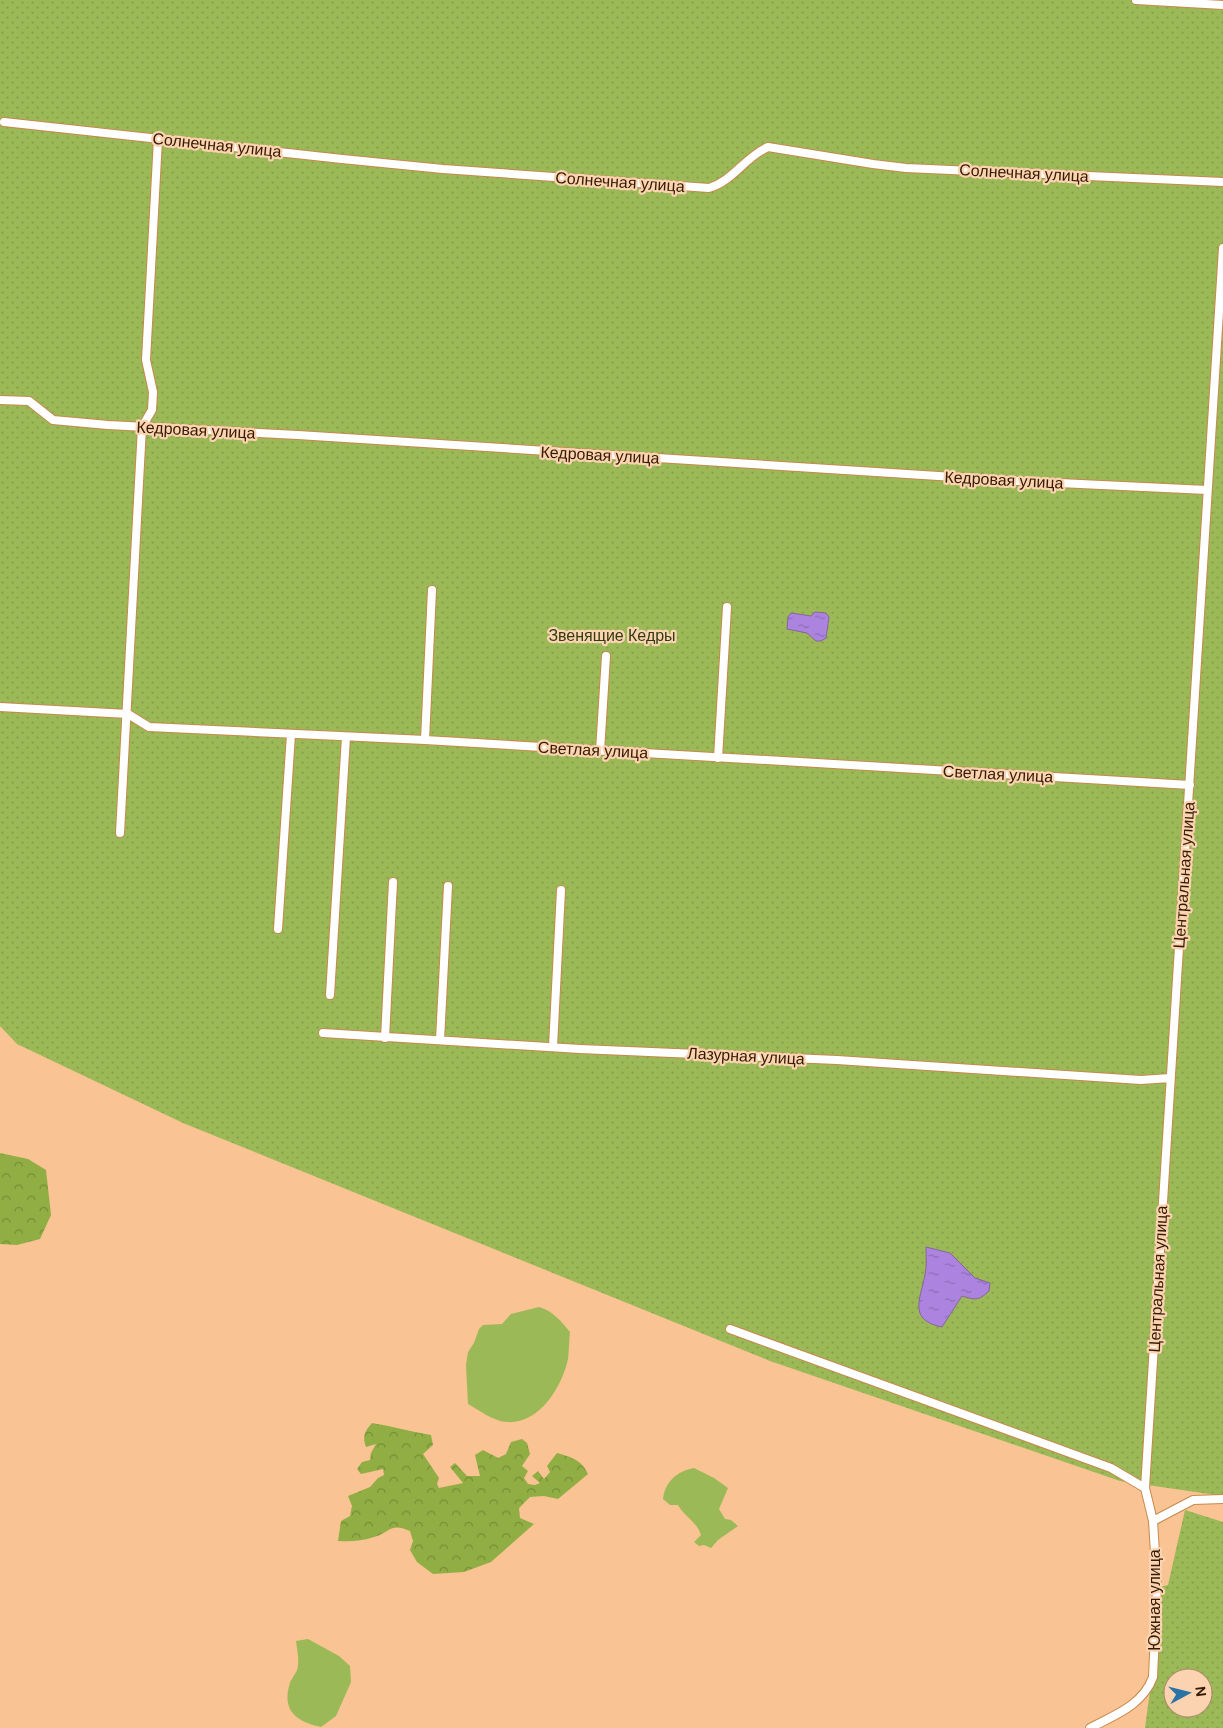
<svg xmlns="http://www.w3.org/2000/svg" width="1223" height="1728" viewBox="0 0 1223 1728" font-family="'DM Sans',sans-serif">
<defs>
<pattern id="forest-crowns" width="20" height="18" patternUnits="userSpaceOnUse" patternTransform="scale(1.25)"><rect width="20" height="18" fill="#90ae43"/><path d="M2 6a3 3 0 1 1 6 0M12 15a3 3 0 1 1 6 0" fill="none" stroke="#768d36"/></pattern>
<pattern id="garden-dots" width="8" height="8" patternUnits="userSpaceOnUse" patternTransform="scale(1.25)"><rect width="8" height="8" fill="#9cb957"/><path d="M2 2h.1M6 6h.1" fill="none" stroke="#879e4a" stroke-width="1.8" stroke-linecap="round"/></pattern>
<pattern id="water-ripples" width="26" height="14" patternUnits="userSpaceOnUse" patternTransform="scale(1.25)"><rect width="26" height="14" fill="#ac84e0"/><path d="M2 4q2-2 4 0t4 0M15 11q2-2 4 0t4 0" fill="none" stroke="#8d6bb3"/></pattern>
</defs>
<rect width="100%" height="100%" fill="#f9c393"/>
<!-- grass -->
<path fill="#9cb957" d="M 539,1307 C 553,1311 561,1321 570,1332 C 569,1341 569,1350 568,1359 C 562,1387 539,1425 506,1422 C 493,1421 479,1410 468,1404 L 466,1365 L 468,1352 L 474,1343 L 479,1329 L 483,1325 L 502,1324 L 511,1314 Z
M 694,1468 L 714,1478 L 728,1488 L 719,1509 L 725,1519 L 731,1520 L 738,1526 L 718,1540 L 711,1548 L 704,1545 L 699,1546 L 694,1542 L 701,1535 C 697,1522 684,1516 678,1505 L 670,1505 L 663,1499 C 665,1482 677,1471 694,1468 Z
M 308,1639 L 339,1656 L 350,1666 L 351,1682 L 336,1716 L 321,1727 C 297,1722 281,1711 290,1683 C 292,1677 298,1672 298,1665 C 299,1658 297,1649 296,1641 Z"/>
<!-- forest -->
<path fill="url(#forest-crowns)" d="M 0,1153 L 28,1159 L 46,1170 L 51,1215 L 40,1239 L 17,1245 L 0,1244 Z
M 372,1423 C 392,1426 411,1432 431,1435 L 433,1445 L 423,1454 L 439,1478 L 437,1484 L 439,1488 L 463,1483 L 450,1467 L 455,1463 L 467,1476 L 480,1476 L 475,1455 L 483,1450 L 498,1458 L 506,1454 L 511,1442 L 522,1439 L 527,1443 L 530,1454 L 522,1466 L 528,1471 L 524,1478 L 528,1484 L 535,1485 L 540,1483 L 532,1476 L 538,1471 L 544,1479 L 550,1472 L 547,1466 L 557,1453 C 571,1457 582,1460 588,1474 L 558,1499 L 544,1496 L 530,1497 L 519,1508 L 520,1518 L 534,1524 L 491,1562 L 464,1572 L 433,1574 L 417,1562 L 410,1550 L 413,1541 L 410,1531 C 390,1522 391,1532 374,1537 C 363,1541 349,1542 338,1541 L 341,1521 L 350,1516 L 352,1506 L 348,1496 L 370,1487 L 378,1478 L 384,1475 L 383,1469 L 361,1474 L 357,1469 L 362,1462 L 370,1460 L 371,1453 L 376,1444 L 366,1447 C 362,1436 365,1431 372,1423 Z"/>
<!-- garden -->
<path fill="url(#garden-dots)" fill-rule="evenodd" d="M 0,0 L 1223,0 L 1223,1496 L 1120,1481 L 770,1361 L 183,1123 L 17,1044 L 0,1026 Z
M 1185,1510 L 1223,1522 L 1223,1728 L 1145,1728 L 1156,1646 L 1160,1587 L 1168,1585 ZM 1173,1678 L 1203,1678 L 1203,1708 L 1173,1708 Z"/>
<!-- water -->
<path fill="url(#water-ripples)" stroke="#88649d" d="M 815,612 L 826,613 L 829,617 L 826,638 L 821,641 L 816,641 L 807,633 L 787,629 L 788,617 L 791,613 L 811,616 Z
M 926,1247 L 950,1253 L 975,1278 L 990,1283 L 989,1291 C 978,1301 976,1300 962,1296 L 942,1327 C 908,1320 920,1300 925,1275 C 927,1266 926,1256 926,1247 Z"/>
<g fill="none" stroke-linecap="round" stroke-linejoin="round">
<defs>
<path id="minor" d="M 1136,0 L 1223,5
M 4,122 L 342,159 L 443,169 L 709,188 C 733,181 745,157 768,147 L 873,164 L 906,168 L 1223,182
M 0,400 L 29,401 L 53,420 L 108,425 L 298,435 L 1017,481 L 1207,490
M 0,707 L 128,714 L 149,727 L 425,740 L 1190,785
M 425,740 L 432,590
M 600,751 L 606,656
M 718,758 L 727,607
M 120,833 L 142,427 L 152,410 L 153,392 L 146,360 L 158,139
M 278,929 L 291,734
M 330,995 L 346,737
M 323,1033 L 580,1049 L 837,1060 L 1141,1080 L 1170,1078
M 385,1038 L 393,882
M 440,1040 L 448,886
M 553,1047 L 561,890
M 730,1329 L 1111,1468 L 1145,1488
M 1153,1521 L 1193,1500 L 1223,1499
M 1090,1728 C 1115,1715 1143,1705 1153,1677 L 1157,1585 L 1153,1521 L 1145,1488 L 1223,248"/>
</defs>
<!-- minor casing -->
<use href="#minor" stroke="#c8894c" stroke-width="10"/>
<!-- minor -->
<use href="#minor" stroke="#fff" stroke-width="8"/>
</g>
<g text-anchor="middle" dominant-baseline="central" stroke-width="4.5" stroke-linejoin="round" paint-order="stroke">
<!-- street labels -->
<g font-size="16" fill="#341b02" stroke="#fcd3b0">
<text transform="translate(217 145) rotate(6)">Солнечная улица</text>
<text transform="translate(1024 173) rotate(3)">Солнечная улица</text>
<text transform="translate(620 182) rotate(4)">Солнечная улица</text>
<text transform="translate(196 430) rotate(3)">Кедровая улица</text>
<text transform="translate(600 455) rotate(3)">Кедровая улица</text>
<text transform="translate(1004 480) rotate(3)">Кедровая улица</text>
<text transform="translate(593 750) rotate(3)">Светлая улица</text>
<text transform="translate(998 774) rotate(3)">Светлая улица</text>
<text transform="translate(1184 875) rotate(-86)">Центральная улица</text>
<text transform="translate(746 1056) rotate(3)">Лазурная улица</text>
<text transform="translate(1158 1279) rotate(-87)">Центральная улица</text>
<text transform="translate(1154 1600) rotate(-90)">Южная улица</text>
</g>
<!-- park labels -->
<g font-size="16" fill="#303c10" stroke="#fcd3b0">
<text x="612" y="635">Звенящие Кедры</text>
</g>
</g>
<!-- north arrow -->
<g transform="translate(1188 1693) rotate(83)"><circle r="24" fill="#fcd3b0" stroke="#ac896a"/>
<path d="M0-4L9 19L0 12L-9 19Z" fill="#2973a6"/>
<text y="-8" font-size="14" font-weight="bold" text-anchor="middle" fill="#341b02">N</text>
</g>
</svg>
